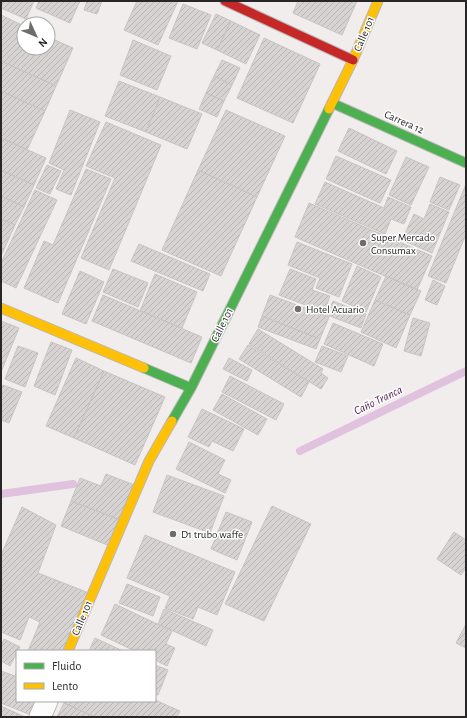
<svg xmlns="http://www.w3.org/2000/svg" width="467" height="718" viewBox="0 0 467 718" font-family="'Alegreya Sans',sans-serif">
<defs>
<pattern id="building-hatch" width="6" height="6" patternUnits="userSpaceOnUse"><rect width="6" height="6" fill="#d6d3d2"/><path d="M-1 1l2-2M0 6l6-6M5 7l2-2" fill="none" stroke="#b8b5b4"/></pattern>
</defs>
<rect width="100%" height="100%" fill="#f2eded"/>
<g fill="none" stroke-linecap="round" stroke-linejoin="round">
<!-- stream -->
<path stroke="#e0c1de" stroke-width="8" d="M 300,451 L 466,371
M 1,494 L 73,484"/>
</g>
<!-- building -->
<path fill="url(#building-hatch)" stroke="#c8c4c4" d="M 1,1 L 34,1 L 26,19 L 1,8 Z
M 39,1 L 80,1 L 70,23 L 36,8 Z
M 87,1 L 102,1 L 97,14 L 84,10 Z
M 137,1 L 178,1 L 158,45 L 124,30 Z
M 298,1 L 357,1 L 342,35 L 293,13 Z
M 183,4 L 211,15 L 197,49 L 169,38 Z
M 216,14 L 231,21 L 217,50 L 202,43 Z
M 1,15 L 24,26 L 24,48 L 48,48 L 48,37 L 73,48 L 56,86 L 1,61 Z
M 231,21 L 260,35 L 246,64 L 217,50 Z
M 264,38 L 320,64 L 293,123 L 237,98 Z
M 133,40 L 171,56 L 157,90 L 120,75 Z
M 222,60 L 240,68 L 232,85 L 214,76 Z
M 1,61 L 56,86 L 45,111 L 1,91 Z
M 214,76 L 232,85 L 224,101 L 206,93 Z
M 119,81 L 160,97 L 146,132 L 105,116 Z
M 1,91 L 45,111 L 27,150 L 1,138 Z
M 206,93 L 224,101 L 217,117 L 199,109 Z
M 160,97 L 202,114 L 187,149 L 146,132 Z
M 70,110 L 100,122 L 71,195 L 56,189 L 64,170 L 49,163 Z
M 226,110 L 285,136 L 257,197 L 198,170 Z
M 106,122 L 161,145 L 109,270 L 81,258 L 115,178 L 86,166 Z
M 349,128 L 397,151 L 386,174 L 338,151 Z
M 1,138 L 46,158 L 34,185 L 1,170 Z
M 336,156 L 391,180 L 380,203 L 326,179 Z
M 406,157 L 429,167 L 411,205 L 389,195 Z
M 47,165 L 61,171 L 50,194 L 36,188 Z
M 86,169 L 111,179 L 58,303 L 24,288 L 44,241 L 53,245 Z
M 1,170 L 34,185 L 24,207 L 1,196 Z
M 198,170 L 257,197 L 221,276 L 162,250 Z
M 440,177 L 460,185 L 449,210 L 430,202 Z
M 325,182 L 384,208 L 388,197 L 411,207 L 404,224 L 391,219 L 385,234 L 315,204 Z
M 466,184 L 466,234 L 446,283 L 428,276 Z
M 35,190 L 57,200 L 16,288 L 1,281 L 1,263 Z
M 1,196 L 24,207 L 15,225 L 1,219 Z
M 309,203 L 432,256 L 417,290 L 295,237 Z
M 430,204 L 449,212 L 432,253 L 402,240 L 414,214 L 424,219 Z
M 1,219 L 15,225 L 1,256 Z
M 297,242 L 352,264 L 339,297 L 316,288 L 320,278 L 288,265 Z
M 139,244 L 210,274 L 203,291 L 131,261 Z
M 357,266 L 381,277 L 366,312 L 342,301 Z
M 113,269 L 148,283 L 138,307 L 103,292 Z
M 290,269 L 316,279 L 312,290 L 330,296 L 324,312 L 279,295 Z
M 80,271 L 104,282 L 86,324 L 62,314 Z
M 155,274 L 197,292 L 182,328 L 140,311 Z
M 386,276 L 421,291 L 410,315 L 375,300 Z
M 433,280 L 445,286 L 437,305 L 425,300 Z
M 103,295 L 202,337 L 191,363 L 92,321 Z
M 270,295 L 329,317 L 320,339 L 262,316 Z
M 375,300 L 410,315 L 396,348 L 361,332 Z
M 333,301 L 366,314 L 361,328 L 327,315 Z
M 262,316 L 320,339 L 316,349 L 258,327 Z
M 413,318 L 430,323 L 421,356 L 404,351 Z
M 1,321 L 19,328 L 1,372 Z
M 333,323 L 383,344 L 374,366 L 324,344 Z
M 258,329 L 323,369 L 321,373 L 328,378 L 321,389 L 249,344 Z
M 51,342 L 72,350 L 55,395 L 34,386 Z
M 248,345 L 309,382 L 301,397 L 239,359 Z
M 18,346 L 38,353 L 25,387 L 5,379 Z
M 322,346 L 348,356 L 341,372 L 315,362 Z
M 76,358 L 104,371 L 74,438 L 46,426 Z
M 229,358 L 252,370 L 247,381 L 223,369 Z
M 104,371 L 165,397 L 135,465 L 74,438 Z
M 230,376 L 284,404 L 276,420 L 222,392 Z
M 3,385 L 22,392 L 9,423 L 1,420 L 1,389 Z
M 222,394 L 267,419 L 258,435 L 213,410 Z
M 202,409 L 244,429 L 233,451 L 212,441 L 209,447 L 188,437 Z
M 189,442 L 225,460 L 218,474 L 231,480 L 225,493 L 176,469 Z
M 106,474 L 137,486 L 123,521 L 71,501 L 80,478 L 101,486 Z
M 167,475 L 224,496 L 210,533 L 153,512 Z
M 71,501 L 123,521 L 112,547 L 61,526 Z
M 272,506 L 311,524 L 264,621 L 225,604 Z
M 22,507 L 56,525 L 38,573 L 89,593 L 65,651 L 28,651 L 40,622 L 29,617 L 20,640 L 1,632 L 1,555 Z
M 226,512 L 252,522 L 237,560 L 211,549 Z
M 454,532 L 466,540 L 466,568 L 461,575 L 437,559 Z
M 145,535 L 235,572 L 217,615 L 198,607 L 193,619 L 165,608 L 170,596 L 127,578 Z
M 127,584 L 160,597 L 153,616 L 119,603 Z
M 115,604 L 172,631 L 166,644 L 175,648 L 167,666 L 155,660 L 155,651 L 135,651 L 101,635 Z
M 164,609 L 213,630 L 206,646 L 158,624 Z
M 466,624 L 466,648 L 456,643 Z
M 95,638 L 123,651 L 89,651 Z
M 4,639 L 20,647 L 10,666 L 1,661 L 1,646 Z
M 155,665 L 168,670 L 158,695 L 155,694 Z
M 1,671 L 15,676 L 17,671 L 17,701 L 42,701 L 36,717 L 1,703 Z
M 155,700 L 180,711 L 177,717 L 95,717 L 64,703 L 64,701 L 155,701 Z
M 64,703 L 95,717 L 57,717 Z
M 1,706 L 25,717 L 1,717 Z"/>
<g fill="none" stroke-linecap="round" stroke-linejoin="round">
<defs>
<path id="street" d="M 40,717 L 47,701"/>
<path id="fast" d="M 332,103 L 466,163
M 144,368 L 191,388
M 172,421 L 191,388 L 329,109"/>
<path id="slow" d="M 329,109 L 353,60 L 378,1
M 1,308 L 144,368
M 68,651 L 149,461 L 172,421"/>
<path id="jam" d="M 225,1 L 353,60"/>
</defs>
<!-- street casing -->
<use href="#street" stroke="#bbb7b7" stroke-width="23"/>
<!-- fast casing -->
<use href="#fast" stroke="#bbb7b7" stroke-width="11"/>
<!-- slow casing -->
<use href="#slow" stroke="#bbb7b7" stroke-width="11"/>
<!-- jam casing -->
<use href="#jam" stroke="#bbb7b7" stroke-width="11"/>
<!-- street -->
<use href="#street" stroke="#fdfcfc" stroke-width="21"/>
<!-- fast -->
<use href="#fast" stroke="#4caf50" stroke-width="9"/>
<!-- slow -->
<use href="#slow" stroke="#ffc107" stroke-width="9"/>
<!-- jam -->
<use href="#jam" stroke="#c62828" stroke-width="9"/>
</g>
<!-- markers -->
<g fill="#6f6c6c" stroke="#fff" stroke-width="1.5">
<circle cx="363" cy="243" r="4"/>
<circle cx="298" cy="309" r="4"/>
<circle cx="173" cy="534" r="4"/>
</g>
<g text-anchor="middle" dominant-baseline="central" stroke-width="3" stroke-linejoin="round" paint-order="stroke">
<!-- street labels -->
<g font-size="11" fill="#282626" stroke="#fff">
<text transform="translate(364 34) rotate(-67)">Calle 101</text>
<text transform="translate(404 122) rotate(24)">Carrera 12</text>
<text transform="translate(222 325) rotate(-64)">Calle 101</text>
<text transform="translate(82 618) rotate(-67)">Calle 101</text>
</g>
<!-- poi labels -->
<g font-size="11" fill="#282626" stroke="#fff" text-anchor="start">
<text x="371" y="237">Super Mercado<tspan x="371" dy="13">Consumax</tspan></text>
<text x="306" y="309">Hotel Acuario</text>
<text x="181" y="534">D1 trubo waffe</text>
</g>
<!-- water labels -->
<g font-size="12" font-style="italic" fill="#59265a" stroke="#fff">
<text transform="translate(378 400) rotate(-26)">Caño Tranca</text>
</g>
</g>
<!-- border -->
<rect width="467" height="718" fill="none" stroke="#282626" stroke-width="4"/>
<!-- legend -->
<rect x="16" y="650" width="140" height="52" fill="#ffffff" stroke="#a9a8a8"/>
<rect x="24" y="663" width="20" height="6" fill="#4caf50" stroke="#a9a8a8"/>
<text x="52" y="670" font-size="12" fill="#282626">Fluido</text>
<rect x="24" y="683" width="20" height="6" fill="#ffc107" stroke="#a9a8a8"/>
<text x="52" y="690" font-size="12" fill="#282626">Lento</text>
<!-- north arrow -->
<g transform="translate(36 36) rotate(134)"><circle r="19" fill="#ffffff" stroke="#a9a8a8"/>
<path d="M0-3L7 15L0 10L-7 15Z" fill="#6f6c6c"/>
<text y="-6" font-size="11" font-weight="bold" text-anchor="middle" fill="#282626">N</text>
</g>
</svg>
